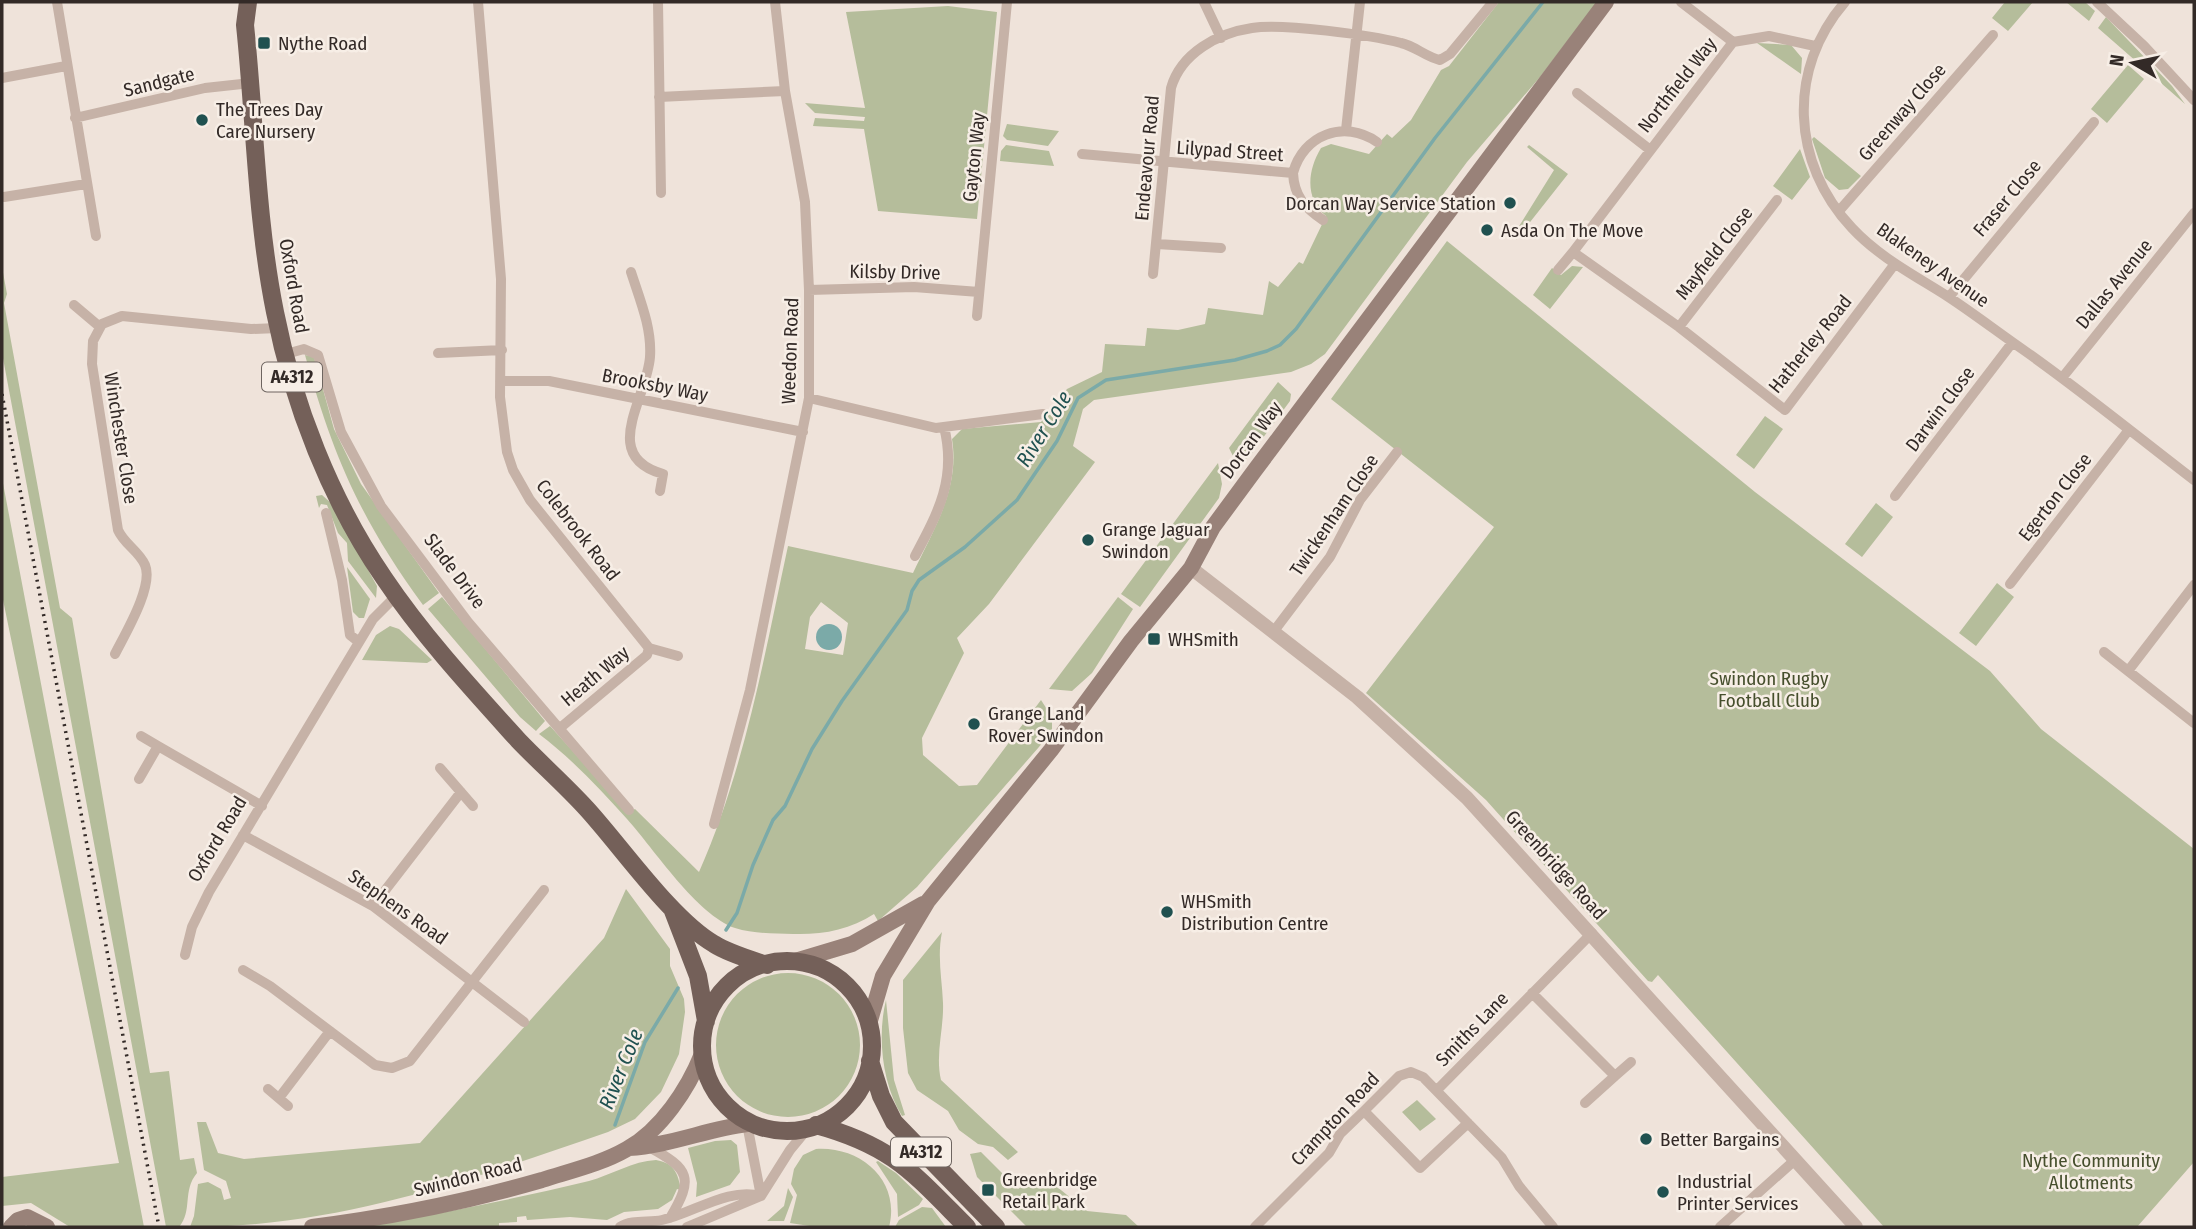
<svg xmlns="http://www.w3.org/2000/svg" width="2196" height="1229" viewBox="0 0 2196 1229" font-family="'Fira Sans Condensed',sans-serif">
<rect width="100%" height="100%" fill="#efe3da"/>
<!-- green -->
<path fill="#b5bd9b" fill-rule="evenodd" d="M 1499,2 L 1597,2 L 1540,77 L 1467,162 L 1325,354 L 1311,364 L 1291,372 L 1094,400 L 1083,409 L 1073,446 L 1095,462 L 989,604 L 957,638 L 964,653 L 922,738 L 923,755 L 959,786 L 977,785 L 1041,700 L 1052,717 L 1052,732 L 917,887 L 878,921 L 874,914 C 850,930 821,935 793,934 C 774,933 753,934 735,928 C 697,915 654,849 627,819 C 600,789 571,758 539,734 L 550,726 L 628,812 L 635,809 L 699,872 C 745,768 764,657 788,546 L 913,573 C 934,529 960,488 952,439 L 962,429 L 1041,422 L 1067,389 L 1102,372 L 1105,344 L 1145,346 L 1147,328 L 1178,330 L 1205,324 L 1208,308 L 1263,315 L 1269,281 L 1278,287 L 1299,262 L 1303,264 L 1326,216 C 1305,199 1307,171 1321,148 L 1331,144 L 1369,154 L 1387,134 L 1392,138 L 1411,120 L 1441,70 L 1449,66 ZM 821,602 L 848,623 L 843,655 L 805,649 L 810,617 Z
M 2005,2 L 2033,2 L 2008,31 L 1992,18 Z
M 2066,2 L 2085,2 L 2095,11 L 2089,21 Z
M 948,6 L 997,12 L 977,219 L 878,211 L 864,129 L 813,126 L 815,118 L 864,121 L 865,117 L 815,113 L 805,103 L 865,108 L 846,12 Z
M 2106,17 L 2172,86 L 2185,104 L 2098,28 Z
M 1757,43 L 1791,45 L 1802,58 L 1801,74 Z
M 2128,65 L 2144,79 L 2107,123 L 2091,109 Z
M 1007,124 L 1051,130 L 1059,131 L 1048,146 L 1007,140 L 1003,136 Z
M 1814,137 L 1861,176 L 1848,189 L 1839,190 L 1825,178 L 1812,139 Z
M 1006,145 L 1049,151 L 1054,166 L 1000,161 L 1001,151 Z
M 1529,145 L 1568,174 L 1516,240 L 1518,228 L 1554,170 L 1527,147 Z
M 1800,149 L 1810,177 L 1792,200 L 1773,186 Z
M 1447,241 L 1755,492 L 1990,671 L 2041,729 L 2194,849 L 2194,1162 L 2137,1227 L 1884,1227 L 1658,975 L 1652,982 L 1648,981 L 1486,800 L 1366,693 L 1494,527 L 1331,399 Z
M 1572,266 L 1583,267 L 1550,309 L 1533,295 L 1552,268 L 1561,275 Z
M 2,267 L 7,294 L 4,303 L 60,608 L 72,618 L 150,1073 L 169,1071 L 180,1160 L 194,1158 L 197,1173 C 182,1191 193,1211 179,1227 L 166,1227 L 2,353 Z
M 305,355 L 314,357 L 334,429 L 361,484 L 439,593 L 423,605 C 361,520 333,457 305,355 Z
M 1278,382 L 1291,394 L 1290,401 L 1249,457 L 1244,460 L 1234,458 L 1229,448 Z
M 1765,416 L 1783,429 L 1754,469 L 1736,455 Z
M 1218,463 L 1222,484 L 1219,498 L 1140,607 L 1121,594 Z
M 2,478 L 144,1227 L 70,1227 L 31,1203 L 2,1206 L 2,1177 L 119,1163 L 2,595 Z
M 322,495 L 331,503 L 377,586 L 376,598 L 348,561 L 347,543 L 338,533 L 327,505 L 321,504 L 319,508 L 316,496 Z
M 1876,503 L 1893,517 L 1862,557 L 1845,544 Z
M 347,567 L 370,599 L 364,618 L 359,618 L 353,612 Z
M 1997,583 L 2014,597 L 1976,646 L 1959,633 Z
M 442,597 L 545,721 L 536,731 L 520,717 L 428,609 Z
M 1118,597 L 1133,609 L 1092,673 L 1072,691 L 1049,689 Z
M 390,626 L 399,629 L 432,660 L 427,663 L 362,660 L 376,635 Z
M 626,889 L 670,949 L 670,966 L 684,999 L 685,1012 L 679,1054 L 661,1092 L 635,1119 L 608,1132 C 469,1180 339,1227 190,1227 L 194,1216 L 198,1184 L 208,1182 L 221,1189 L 224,1200 L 231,1198 L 226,1181 L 204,1170 L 197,1122 L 206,1122 L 218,1153 L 244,1159 L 420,1143 L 604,938 Z
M 942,932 C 937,957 942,978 943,1003 C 944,1029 935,1054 941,1080 L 1018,1152 L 1008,1160 L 993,1147 L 978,1144 L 959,1130 L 948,1111 L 917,1090 L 908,1073 L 903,1028 L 903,980 Z
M716 1045a72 72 0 1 1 144 0a72 72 0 1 1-144 0Z
M 886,1000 L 894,1080 L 905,1115 L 902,1116 C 882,1084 877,1036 886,1000 Z
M 1417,1100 L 1436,1119 L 1420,1131 L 1402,1112 Z
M 715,1141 L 731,1140 L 737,1145 L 740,1172 L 730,1185 L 696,1197 L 697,1183 L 688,1148 Z
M 816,1149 C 861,1146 901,1181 889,1227 L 816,1227 L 790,1223 L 797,1195 L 791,1184 L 794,1169 L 803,1155 Z
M 981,1152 L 1018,1189 L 1041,1174 L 1087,1211 L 1126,1215 L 1139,1227 L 1027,1227 L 977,1177 L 970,1154 Z
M 656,1160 C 674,1163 678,1173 681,1190 L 677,1189 L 672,1200 L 658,1209 L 624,1212 L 607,1220 L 570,1217 L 527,1220 L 526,1216 L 517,1217 L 517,1222 L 499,1223 L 499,1227 L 362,1227 C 439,1214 514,1199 589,1181 C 611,1175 633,1161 656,1160 Z
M 878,1161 L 896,1173 L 923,1199 L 919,1205 L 898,1217 L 897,1194 L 876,1162 Z
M 788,1188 L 793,1197 L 784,1221 L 767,1221 L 784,1206 Z
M 922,1207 L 932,1208 L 946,1227 L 895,1227 L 899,1220 Z"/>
<!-- water -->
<path fill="#7baaa8" d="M816 637a13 13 0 1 1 26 0a13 13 0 1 1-26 0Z"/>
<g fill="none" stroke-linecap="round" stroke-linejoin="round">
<!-- stream -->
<path stroke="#7baaa8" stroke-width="3.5" d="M 726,930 L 737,913 L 753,865 L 773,820 L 785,806 L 812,749 L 842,701 L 907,610 L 912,591 L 919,580 L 965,547 L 1017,500 L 1057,441 L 1078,398 L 1106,380 L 1235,360 L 1267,351 L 1280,345 L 1296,329 L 1435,138 L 1543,2
M 615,1125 L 645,1042 L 678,988"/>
<!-- minor -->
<path stroke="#c6b2a7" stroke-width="10" d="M 57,2 L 96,236
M 478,2 L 501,279 L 500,397 L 507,452 L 513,470 L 530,500 L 649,648 L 678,656
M 658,2 L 661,193
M 1204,2 L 1221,38
M 1681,2 L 1733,42
M 1845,2 C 1787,69 1791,163 1852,228 C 1879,257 1914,275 1947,296 C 1973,313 1999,333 2025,351 C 2083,392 2138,437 2194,480
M 2097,2 L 2144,46 L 2194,100
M 1815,46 L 1769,36 L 1733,42 L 1573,252 L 1679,327 L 1785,410 L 1894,265
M 2,78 L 66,66
M 1577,93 L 1649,149
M 659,97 L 785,91
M 75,118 L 205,88 L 251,83
M 1346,130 L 1360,2
M 1082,154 L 1293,173 C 1303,135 1344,119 1377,142
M 1293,173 C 1294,196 1305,208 1323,220
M 4,197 L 86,184
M 1839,211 L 1993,35
M 1157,244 L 1221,248
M 1558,270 L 1573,252
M 631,272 C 640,300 652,328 650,357 C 647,399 599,456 663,474 L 660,491
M 1153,274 L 1171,88 C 1181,53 1218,33 1252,28 C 1282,23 1371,35 1401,43 C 1415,46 1426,57 1440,60 L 1450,54 L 1493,2
M 809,290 L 914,287 L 979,292
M 1949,297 L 2094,122
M 74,305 L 100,327
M 977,316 L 1007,2
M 1679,327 L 1777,200
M 438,353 L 502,350
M 286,354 L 304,349 L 318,355 L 341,432 L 381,506 L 468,622 L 629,810
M 2062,378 L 2194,213
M 500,381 L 549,381 L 803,432
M 809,398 L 936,428 L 1043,414
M 1895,496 L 2012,343
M 326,513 L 342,580 L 350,635 L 359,642
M 915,556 C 938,513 957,478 944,427
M 2010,584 L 2128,431
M 1274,631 L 1330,557 L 1360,500 L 1397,452
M 2104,652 L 2194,723
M 115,654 C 125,634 154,586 145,565 C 139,551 124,544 118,530 L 92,364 L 93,341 L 102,324 L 122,316 L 251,329 L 278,328
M 2128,671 L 2194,585
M 560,728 L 647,655 L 649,648
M 141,736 L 158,746
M 440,768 L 473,806
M 139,779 L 158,746 L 262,806
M 714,824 L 750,690 L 809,398 L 809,290 L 805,202 L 785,91 L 775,2
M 243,835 L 373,906 L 524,1022
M 373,906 L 461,792
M 185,955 L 192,927 L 209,892 L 373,619 L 396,596
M 243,970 L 270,986 L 375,1065 L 392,1068 L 410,1061 L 544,890
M 1532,993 L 1615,1076 L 1585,1103
M 1615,1076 L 1631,1062
M 268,1089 L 288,1106
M 1437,1090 L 1592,933
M 279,1098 L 330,1031
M 1364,1111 L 1420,1168 L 1468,1123
M 747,1124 L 761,1196
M 649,1147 C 690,1169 694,1178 670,1218
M 620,1227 C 632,1219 649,1223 662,1220 C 694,1213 728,1187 761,1196
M 687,1227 L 761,1196 L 790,1150 L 809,1127
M 1255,1227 L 1329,1153 L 1340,1134 L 1364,1111 L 1399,1076 L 1411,1072 L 1423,1077 L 1502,1158 L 1519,1186 L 1553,1227
M 1720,1227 L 1795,1160"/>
<!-- tertiary -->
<path stroke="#c6b2a7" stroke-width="14" d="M 1191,568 L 1357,697 L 1467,798 L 1856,1227"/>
<!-- secondary -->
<path stroke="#998279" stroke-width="16" d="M 792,962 L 852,944 L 923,904
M 869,1024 L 883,976 L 928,901 L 1051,750 L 1131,641 L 1191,568 L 1213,527 L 1255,470 L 1606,2
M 629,1148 C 668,1146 708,1129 747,1124
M 11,1227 L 18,1220 L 27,1217 L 47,1227
M 312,1227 C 391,1217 466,1202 542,1180 C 570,1171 601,1164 627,1149 C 661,1130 688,1089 702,1054"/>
<!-- primary -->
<path stroke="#746059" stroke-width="18" d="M 248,2 L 245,25 C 255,120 256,218 275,312 C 293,404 331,501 384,578 C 423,636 471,688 518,740 C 540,763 564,784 586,808 C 621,846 671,919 714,944 C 730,954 749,959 767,965
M 673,911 L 698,976 L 706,1021
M702 1046a85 85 0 1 1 170 0a85 85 0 1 1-170 0Z
M 870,1061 L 881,1096 L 894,1122 L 996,1227
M 816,1125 C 893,1146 913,1173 967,1227"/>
<!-- rail -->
<path stroke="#332a27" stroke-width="3.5" stroke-dasharray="2 5" stroke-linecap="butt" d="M 2,394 L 159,1227"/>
</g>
<!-- markers -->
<g fill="#205150" stroke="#f7eee6" stroke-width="2.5">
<rect x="257" y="36" width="14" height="14" rx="3.5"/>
<circle cx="202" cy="120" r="7"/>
<circle cx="1510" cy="203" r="7"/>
<circle cx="1487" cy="230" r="7"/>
<circle cx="1088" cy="540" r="7"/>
<rect x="1147" y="632" width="14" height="14" rx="3.5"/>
<circle cx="974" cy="724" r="7"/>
<circle cx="1167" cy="912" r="7"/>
<circle cx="1646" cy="1139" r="7"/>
<rect x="981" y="1183" width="14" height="14" rx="3.5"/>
<circle cx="1663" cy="1192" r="7"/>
</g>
<g text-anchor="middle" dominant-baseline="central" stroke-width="5" stroke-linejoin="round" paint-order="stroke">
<!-- shield labels -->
<g fill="#f7eee6" stroke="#6e6560" stroke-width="2">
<rect x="262" y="362.5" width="60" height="29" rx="5"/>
<rect x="891" y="1137.5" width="60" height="29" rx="5"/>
</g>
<g font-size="18" font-weight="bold" fill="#332a27">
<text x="292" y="377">A4312</text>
<text x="921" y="1152">A4312</text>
</g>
<!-- poi labels -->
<g font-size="19" fill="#332a27" stroke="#f7eee6" text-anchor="start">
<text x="278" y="43">Nythe Road</text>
<text x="216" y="109">The Trees Day<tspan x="216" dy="22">Care Nursery</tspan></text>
<text x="1496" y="203" text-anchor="end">Dorcan Way Service Station</text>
<text x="1501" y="230">Asda On The Move</text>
<text x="1102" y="529">Grange Jaguar<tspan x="1102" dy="22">Swindon</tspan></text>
<text x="1168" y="639">WHSmith</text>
<text x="988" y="713">Grange Land<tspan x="988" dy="22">Rover Swindon</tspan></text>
<text x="1181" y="901">WHSmith<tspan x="1181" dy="22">Distribution Centre</tspan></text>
<text x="1660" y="1139">Better Bargains</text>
<text x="1002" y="1179">Greenbridge<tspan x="1002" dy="22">Retail Park</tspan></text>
<text x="1677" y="1181">Industrial<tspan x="1677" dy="22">Printer Services</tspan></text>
</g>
<!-- street labels -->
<g font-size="19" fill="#332a27" stroke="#f7eee6">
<text transform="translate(159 82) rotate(-14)">Sandgate</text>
<text transform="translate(1677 85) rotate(-52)">Northfield Way</text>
<text transform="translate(1902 112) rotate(-49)">Greenway Close</text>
<text transform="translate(1230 151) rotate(4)">Lilypad Street</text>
<text transform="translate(974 157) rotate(-84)">Gayton Way</text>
<text transform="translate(1147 158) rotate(-85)">Endeavour Road</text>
<text transform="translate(2007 198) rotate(-50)">Fraser Close</text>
<text transform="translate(1714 253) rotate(-52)">Mayfield Close</text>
<text transform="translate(1933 265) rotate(35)">Blakeney Avenue</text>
<text transform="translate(895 272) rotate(1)">Kilsby Drive</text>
<text transform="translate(2114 284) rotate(-51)">Dallas Avenue</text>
<text transform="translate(294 286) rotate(80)">Oxford Road</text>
<text transform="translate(1810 344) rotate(-51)">Hatherley Road</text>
<text transform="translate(790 351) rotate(-88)">Weedon Road</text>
<text transform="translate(655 385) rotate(11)">Brooksby Way</text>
<text transform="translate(1940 409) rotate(-53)">Darwin Close</text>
<text transform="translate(121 438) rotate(81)">Winchester Close</text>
<text transform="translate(1251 440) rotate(-54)">Dorcan Way</text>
<text transform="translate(2055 497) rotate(-52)">Egerton Close</text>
<text transform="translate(1334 515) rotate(-56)">Twickenham Close</text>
<text transform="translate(578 530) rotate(52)">Colebrook Road</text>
<text transform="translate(455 571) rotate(53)">Slade Drive</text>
<text transform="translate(595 676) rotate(-40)">Heath Way</text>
<text transform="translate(217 839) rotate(-59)">Oxford Road</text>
<text transform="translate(1556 865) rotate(48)">Greenbridge Road</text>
<text transform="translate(398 907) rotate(35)">Stephens Road</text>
<text transform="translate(1472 1029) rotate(-46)">Smiths Lane</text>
<text transform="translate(1335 1119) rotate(-47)">Crampton Road</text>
<text transform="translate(468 1177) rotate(-14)">Swindon Road</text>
</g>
<!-- park labels -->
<g font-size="19" fill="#464f2d" stroke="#f7eee6">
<text x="1769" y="678">Swindon Rugby<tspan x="1769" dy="22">Football Club</tspan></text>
<text x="2091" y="1160">Nythe Community<tspan x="2091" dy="22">Allotments</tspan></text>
</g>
<!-- water labels -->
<g font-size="21" font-style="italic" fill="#205150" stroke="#f7eee6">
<text transform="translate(1044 429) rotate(-58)">River Cole</text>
<text transform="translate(621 1069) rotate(-68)">River Cole</text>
</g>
</g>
<!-- border -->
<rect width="2196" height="1229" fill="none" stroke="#332a27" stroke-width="7"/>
<!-- north arrow -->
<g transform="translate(2133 63) rotate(279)" stroke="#f7eee6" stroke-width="5" paint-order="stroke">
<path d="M0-5L12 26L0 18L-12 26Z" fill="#332a27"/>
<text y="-10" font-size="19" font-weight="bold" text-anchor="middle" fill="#332a27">N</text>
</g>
</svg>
